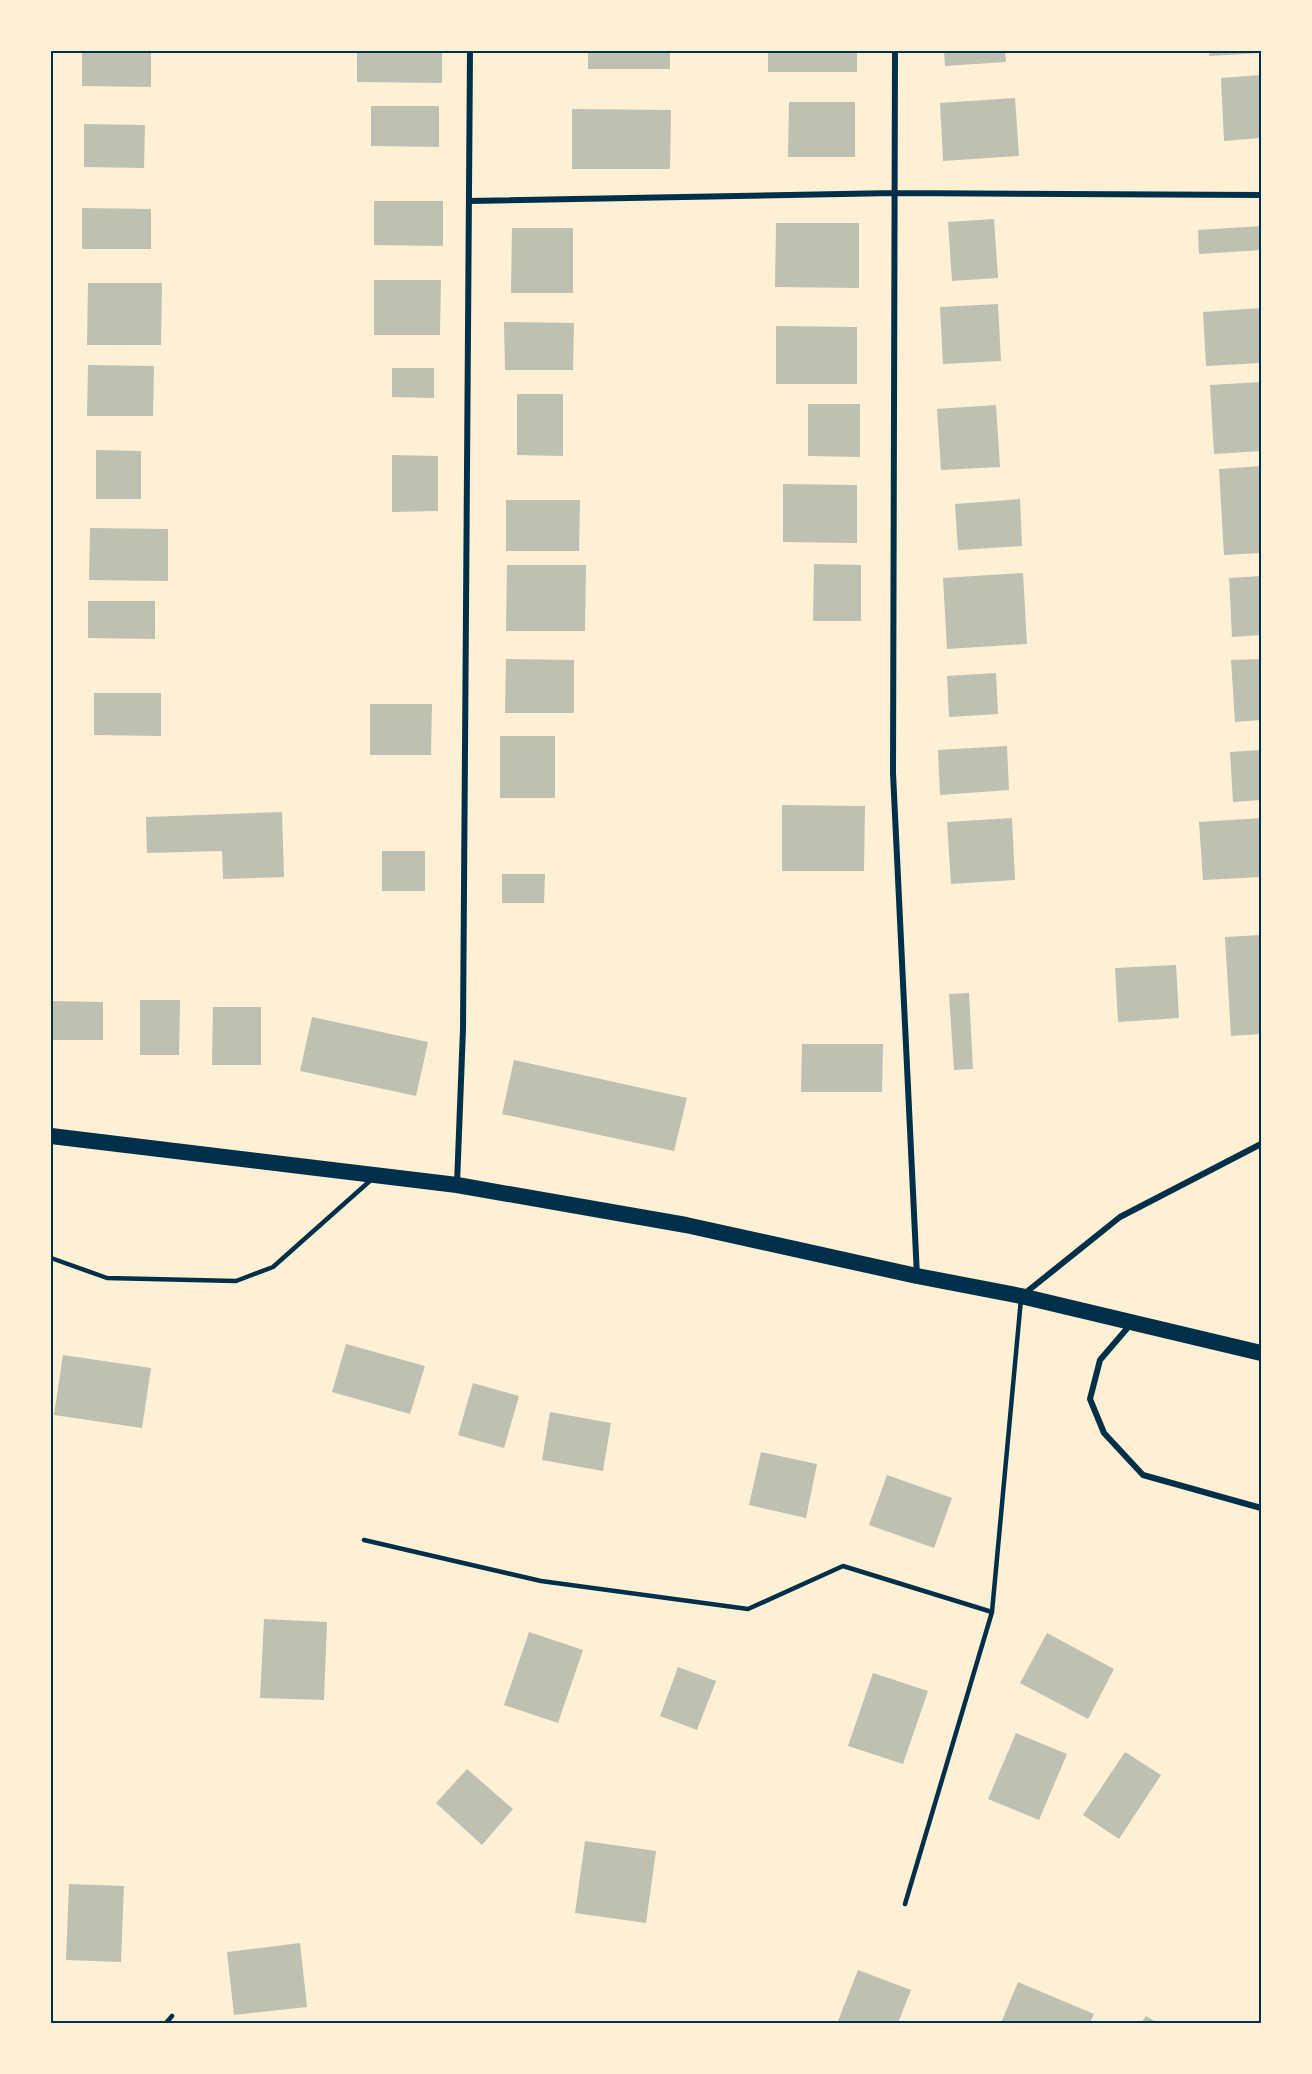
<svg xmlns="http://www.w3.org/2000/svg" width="1312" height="2074" viewBox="0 0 1312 2074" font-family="Lato,sans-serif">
<rect width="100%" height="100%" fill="#fdf0d5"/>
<!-- building -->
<path fill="#bec0b2" d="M 82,51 L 151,51 L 151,87 L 82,86 Z
M 357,51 L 442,51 L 442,83 L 357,82 Z
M 588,51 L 670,51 L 670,69 L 588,69 Z
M 768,51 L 857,51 L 857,72 L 768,72 Z
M 944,51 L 1005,51 L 1006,62 L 945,66 Z
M 1209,51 L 1261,51 L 1261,53 L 1209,56 Z
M 1261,75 L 1261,138 L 1224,141 L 1221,78 Z
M 1015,98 L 1019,156 L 943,161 L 940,103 Z
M 789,102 L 855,102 L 855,157 L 788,157 Z
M 371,106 L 439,106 L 439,147 L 371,146 Z
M 572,109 L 671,110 L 670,169 L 572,169 Z
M 84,124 L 145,125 L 144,168 L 84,167 Z
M 374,201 L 443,201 L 443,246 L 374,245 Z
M 82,208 L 151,209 L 151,249 L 82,249 Z
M 994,219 L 998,278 L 952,281 L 948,222 Z
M 776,223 L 859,223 L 859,288 L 775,287 Z
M 1261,226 L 1261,250 L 1199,254 L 1198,230 Z
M 512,228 L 573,228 L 573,293 L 511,293 Z
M 374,280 L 441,280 L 440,335 L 374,335 Z
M 88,283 L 162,283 L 161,345 L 87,345 Z
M 998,304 L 1001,361 L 943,364 L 940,307 Z
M 1261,308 L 1261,363 L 1206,366 L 1203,312 Z
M 504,322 L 574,323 L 573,370 L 505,370 Z
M 776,326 L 857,327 L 857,384 L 776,384 Z
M 88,365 L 154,366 L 153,416 L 87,416 Z
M 392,368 L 434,368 L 434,398 L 392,397 Z
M 1261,382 L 1261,451 L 1214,454 L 1210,385 Z
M 517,394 L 563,394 L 563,456 L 517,455 Z
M 808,404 L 860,404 L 860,457 L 808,456 Z
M 996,405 L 1000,467 L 941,470 L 937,409 Z
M 96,450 L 141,451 L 141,499 L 96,499 Z
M 392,455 L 438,456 L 438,511 L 392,512 Z
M 1261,466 L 1261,553 L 1224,555 L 1219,469 Z
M 783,484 L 857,485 L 857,543 L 783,542 Z
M 1020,499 L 1022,546 L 958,550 L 955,504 Z
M 506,500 L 580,500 L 579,551 L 506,551 Z
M 90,528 L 168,529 L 168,581 L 89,580 Z
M 814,564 L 861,565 L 861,621 L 813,621 Z
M 507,565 L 586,565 L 585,631 L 506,631 Z
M 1023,573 L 1027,644 L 947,649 L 943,578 Z
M 1261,576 L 1261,635 L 1232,637 L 1229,578 Z
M 88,601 L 155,601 L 155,639 L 88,638 Z
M 506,659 L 574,660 L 574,713 L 505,713 Z
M 1261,659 L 1261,720 L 1235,722 L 1231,660 Z
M 996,673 L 998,714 L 949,717 L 947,676 Z
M 94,693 L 161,693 L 161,736 L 94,735 Z
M 370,704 L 432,704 L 431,755 L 370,755 Z
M 500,736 L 555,736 L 555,798 L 500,798 Z
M 1007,746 L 1009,790 L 940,795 L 938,750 Z
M 1261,750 L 1261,800 L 1233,802 L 1230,752 Z
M 782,805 L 865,806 L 864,871 L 782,871 Z
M 282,812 L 284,877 L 223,879 L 222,851 L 147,853 L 146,817 Z
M 1012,818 L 1015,880 L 951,884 L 947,822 Z
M 1261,818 L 1261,877 L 1203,880 L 1199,822 Z
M 382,851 L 425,851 L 425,891 L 382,891 Z
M 502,874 L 545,874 L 544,903 L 502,903 Z
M 1261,935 L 1261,1034 L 1231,1036 L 1225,937 Z
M 1176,965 L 1179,1018 L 1118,1022 L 1115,968 Z
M 969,993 L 973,1069 L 954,1070 L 949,994 Z
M 140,1000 L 180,1000 L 179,1055 L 140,1055 Z
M 51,1001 L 103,1002 L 103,1040 L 51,1040 Z
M 213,1007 L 261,1007 L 261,1065 L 212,1065 Z
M 312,1017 L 428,1042 L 416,1096 L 300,1071 Z
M 802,1044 L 883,1044 L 882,1092 L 801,1092 Z
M 514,1060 L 687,1098 L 674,1151 L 502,1114 Z
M 346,1344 L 425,1366 L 410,1414 L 332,1392 Z
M 63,1355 L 151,1368 L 142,1428 L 54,1415 Z
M 473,1383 L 519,1396 L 504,1448 L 458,1435 Z
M 550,1412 L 611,1423 L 603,1471 L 542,1460 Z
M 761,1452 L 817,1464 L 806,1518 L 749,1505 Z
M 887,1475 L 952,1498 L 934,1548 L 869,1525 Z
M 264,1619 L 327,1622 L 324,1700 L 260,1698 Z
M 529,1632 L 583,1650 L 558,1723 L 504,1705 Z
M 1047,1633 L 1114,1669 L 1088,1719 L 1020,1683 Z
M 678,1667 L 716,1681 L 697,1730 L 660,1716 Z
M 873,1673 L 928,1691 L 903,1764 L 848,1746 Z
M 1016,1733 L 1067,1754 L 1039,1820 L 988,1799 Z
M 1125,1752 L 1161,1775 L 1119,1839 L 1083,1815 Z
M 467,1769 L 513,1809 L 482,1845 L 436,1803 Z
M 585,1841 L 656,1851 L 646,1923 L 575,1913 Z
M 69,1884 L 124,1886 L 121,1962 L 66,1960 Z
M 300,1943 L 307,2007 L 234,2015 L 227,1952 Z
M 858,1970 L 911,1990 L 898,2023 L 843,2023 L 838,2021 Z
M 1018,1982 L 1094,2014 L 1090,2023 L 1001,2023 Z
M 1146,2016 L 1158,2023 L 1141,2023 Z"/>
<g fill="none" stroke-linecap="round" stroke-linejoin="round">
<!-- service -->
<path stroke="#003049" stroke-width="4.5" d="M 51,1258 L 107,1278 L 236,1281 L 273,1267 L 372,1179
M 364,1540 L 541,1581 L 748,1609 L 843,1566 L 992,1612
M 905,1904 L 992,1612 L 1021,1299
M 166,2023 L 172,2016"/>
<!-- minor -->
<path stroke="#003049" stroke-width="6" d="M 895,51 L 893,773 L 917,1276
M 469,201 L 895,193 L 1261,195
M 457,1184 L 463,1029 L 470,51
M 1024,1294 L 1120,1217 L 1261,1144
M 1130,1325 L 1100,1360 L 1090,1399 L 1104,1433 L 1143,1475 L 1261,1508"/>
<!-- trunk -->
<path stroke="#003049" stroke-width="16" d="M 51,1136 L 457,1185 L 686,1225 L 917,1276 L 1021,1296 L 1261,1353"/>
</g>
<!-- border -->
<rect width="1312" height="2074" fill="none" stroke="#fdf0d5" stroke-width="105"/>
<rect x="52" y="52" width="1208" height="1970" fill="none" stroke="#003049" stroke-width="2"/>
</svg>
